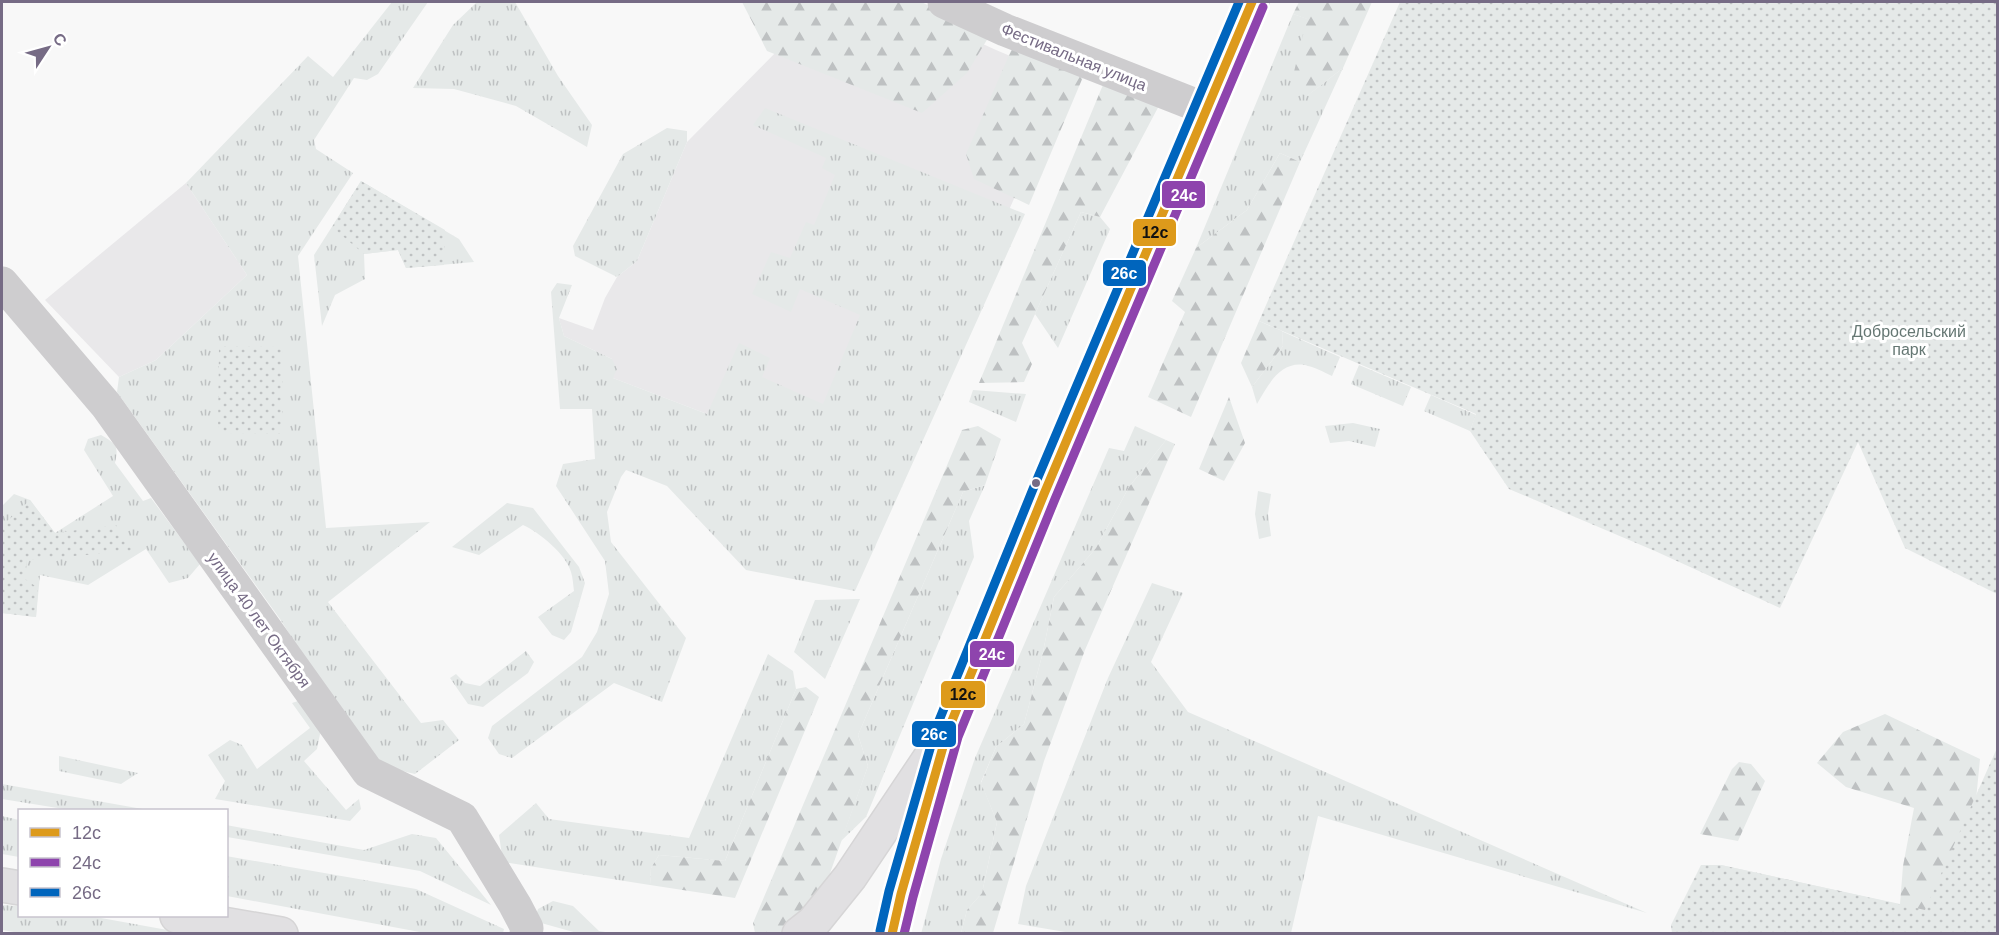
<svg xmlns="http://www.w3.org/2000/svg" width="1999" height="935" viewBox="0 0 1999 935" font-family="Arial,sans-serif">
<defs>
<pattern id="grass-tufts" width="24" height="20" patternUnits="userSpaceOnUse" patternTransform="scale(1.5)"><rect width="24" height="20" fill="#e5e9e8"/><path d="M3 7l-1-3M5 7V3M7 7l1-3M15 17l-1-3M17 17v-4M19 17l1-3" fill="none" stroke="#bec1c2"/></pattern>
<pattern id="forest-firs" width="22" height="20" patternUnits="userSpaceOnUse" patternTransform="scale(1.5)"><rect width="22" height="20" fill="#e5e9e8"/><path d="M5 1l3.5 6h-7zM16 11l3.5 6h-7z" fill="#bec1c2"/></pattern>
<pattern id="park-dots" width="8" height="8" patternUnits="userSpaceOnUse" patternTransform="scale(1.5)"><rect width="8" height="8" fill="#e5e9e8"/><path d="M2 2h.1M6 6h.1" fill="none" stroke="#bec1c2" stroke-width="1.8" stroke-linecap="round"/></pattern>
</defs>
<rect width="100%" height="100%" fill="#f8f8f8"/>
<!-- built -->
<path fill="#e9e8ea" d="M 891,2 L 996,50 L 1067,80 L 926,396 L 707,414 L 613,378 L 612,359 L 564,336 L 559,318 L 593,330 L 605,298 L 617,277 L 637,261 L 687,142 L 785,43 Z
M 186,183 L 247,275 L 156,360 L 119,377 L 45,300 Z"/>
<!-- grass -->
<path fill="url(#grass-tufts)" d="M 392,2 L 428,2 L 378,74 L 367,80 L 354,78 L 314,140 L 316,149 L 353,173 L 298,256 L 326,528 L 430,522 L 328,602 L 421,723 L 443,720 L 459,740 L 415,774 L 389,768 L 367,756 L 280,619 L 117,392 L 119,377 L 156,360 L 247,275 L 186,183 L 308,56 L 333,77 Z
M 477,2 L 515,2 L 558,76 L 592,125 L 587,147 L 516,106 L 454,89 L 413,88 L 453,25 Z
M 1293,14 L 1308,19 L 1308,95 L 1343,68 L 1300,162 L 1280,153 L 1247,210 L 1196,248 Z
M 765,108 L 1025,214 L 855,591 L 746,570 L 667,486 L 626,470 L 621,477 L 607,512 L 611,542 L 686,638 L 662,702 L 614,683 L 512,758 L 499,754 L 488,738 L 492,726 L 582,657 L 597,632 L 609,594 L 605,561 L 556,486 L 563,464 L 595,459 L 592,409 L 560,409 L 551,292 L 557,283 L 572,285 L 559,318 L 564,336 L 612,359 L 617,369 L 613,378 L 707,414 L 739,343 L 770,358 L 762,377 L 823,404 L 860,315 L 800,289 L 791,312 L 752,294 L 771,252 L 790,258 L 806,222 L 814,225 L 835,175 L 822,168 L 826,158 L 753,125 Z
M 667,128 L 687,131 L 687,142 L 637,261 L 617,277 L 575,256 L 573,246 L 623,154 Z
M 361,181 L 459,239 L 474,262 L 406,268 L 398,250 L 364,254 L 365,279 L 335,295 L 322,326 L 314,255 Z
M 1081,212 L 1100,217 L 1110,229 L 1058,348 L 1035,314 Z
M 1259,321 L 1340,357 L 1332,376 C 1324,372 1314,367 1305,365 C 1280,361 1268,385 1257,404 L 1252,387 L 1283,346 L 1282,331 Z
M 1359,365 L 1411,387 L 1403,406 L 1351,384 Z
M 973,390 L 1026,394 L 1016,422 L 969,402 Z
M 1431,395 L 1476,415 L 1470,431 L 1424,411 Z
M 1353,423 L 1380,429 L 1375,447 L 1349,441 L 1330,443 L 1325,426 Z
M 1135,426 L 1166,440 L 1129,487 L 1096,548 L 1054,597 L 1043,652 L 1024,724 L 996,747 L 981,782 L 997,822 L 982,893 L 967,910 L 961,933 L 921,934 L 941,859 L 975,758 L 1109,448 L 1124,451 Z
M 101,435 C 116,444 119,445 115,463 L 143,501 L 151,498 L 200,564 L 188,578 L 169,583 L 146,549 L 88,585 L 40,575 L 36,617 L 2,613 L 2,506 L 14,494 L 30,500 L 55,533 L 113,496 L 84,450 L 88,439 Z
M 985,485 L 969,521 L 974,557 L 866,817 L 841,841 L 868,766 L 858,735 L 963,492 Z
M 1258,491 L 1271,494 L 1268,514 L 1271,536 L 1259,539 L 1255,514 Z
M 507,503 L 533,508 L 579,567 L 585,583 L 571,632 L 564,640 L 552,635 L 538,617 L 574,591 C 573,585 573,578 571,572 C 566,554 539,532 523,525 L 479,555 L 452,547 Z
M 1152,583 L 1183,593 L 1151,662 L 1188,712 L 1647,913 L 1318,816 L 1291,933 L 1077,934 L 1018,924 L 1026,886 L 1108,678 Z
M 860,599 L 825,679 L 794,652 L 815,600 Z
M 526,651 L 534,662 L 528,673 L 483,707 L 468,704 L 450,678 L 456,674 L 465,683 L 480,686 Z
M 768,654 L 793,671 L 796,689 L 725,861 L 659,855 L 651,868 L 650,885 L 503,862 L 499,835 L 536,803 L 549,819 L 689,838 Z
M 301,700 L 321,729 L 317,749 L 304,761 L 346,810 L 359,799 L 361,809 L 350,821 L 215,799 L 225,781 L 208,755 L 230,740 L 242,745 L 257,769 L 310,728 L 292,703 Z
M 59,756 L 138,773 L 121,784 L 59,771 Z
M 2,784 L 148,810 L 70,810 L 2,799 Z
M 2,816 L 19,820 L 19,857 L 2,854 Z
M 226,825 L 364,850 L 412,834 L 436,838 L 491,905 L 420,871 L 227,837 Z
M 226,856 L 416,889 L 504,929 L 503,933 L 425,933 L 227,896 Z
M 553,901 L 573,906 L 599,931 L 612,933 L 577,933 L 534,921 L 538,909 Z
M 2,905 L 19,906 L 20,916 L 90,916 L 184,933 L 20,933 L 2,930 Z"/>
<!-- forest -->
<path fill="url(#forest-firs)" d="M 742,2 L 921,2 L 991,33 L 967,73 L 922,113 L 767,51 Z
M 1299,2 L 1372,2 L 1343,68 L 1307,96 L 1290,88 L 1307,19 L 1293,14 Z
M 1013,46 L 1083,77 L 1029,205 L 974,179 L 966,154 Z
M 1105,80 L 1162,100 L 1100,217 L 1081,212 L 1022,343 L 1032,364 L 1024,382 L 979,383 Z
M 1280,153 L 1300,162 L 1191,417 L 1148,397 L 1185,312 L 1172,301 L 1196,248 L 1247,210 Z
M 1259,321 L 1282,331 L 1283,346 L 1252,387 L 1241,363 Z
M 1229,397 L 1245,443 L 1224,481 L 1199,469 Z
M 978,426 L 1001,439 L 985,485 L 963,492 L 858,735 L 868,766 L 823,893 L 784,933 L 755,933 L 753,923 L 962,430 Z
M 1166,440 L 1175,444 L 1085,650 L 1044,761 L 993,933 L 961,933 L 967,910 L 982,893 L 997,822 L 981,783 L 996,747 L 1024,724 L 1043,652 L 1054,597 L 1096,548 L 1129,487 Z
M 806,687 L 819,697 L 735,898 L 650,885 L 651,868 L 659,855 L 725,861 L 796,689 Z
M 1885,714 L 1980,759 L 1972,841 L 1997,933 L 1698,934 L 1701,865 L 1721,865 L 1900,904 L 1903,866 L 1914,808 L 1846,787 L 1817,763 L 1843,732 Z
M 1739,762 L 1751,764 L 1765,781 L 1738,841 L 1700,834 L 1732,769 Z"/>
<!-- park -->
<path fill="url(#park-dots)" d="M 1400,2 L 1997,2 L 1997,594 L 1905,548 L 1858,442 L 1780,608 L 1655,551 L 1509,489 L 1470,431 L 1476,414 L 1259,321 Z
M 361,181 L 445,230 L 444,265 L 406,268 L 398,250 L 364,254 L 332,227 Z
M 219,346 L 283,347 L 282,434 L 218,433 Z
M 30,500 L 55,533 L 116,525 L 133,551 L 27,560 L 25,579 L 38,588 L 36,617 L 2,613 L 2,526 Z
M 1997,748 L 1997,933 L 1672,933 L 1671,925 L 1701,865 L 1721,865 L 1925,910 Z"/>
<g fill="none" stroke-linecap="round" stroke-linejoin="round">
<defs>
<path id="secondary" d="M 2,885 L 20,888
M 177,916 L 281,934
M 799,934 L 813,923 L 850,877 L 942,740"/>
<path id="primary" d="M 892,934 L 901,894 L 947,733 L 1044,494 L 1252,2"/>
</defs>
<!-- secondary casing -->
<use href="#secondary" stroke="#d6d5d6" stroke-width="36"/>
<!-- primary casing -->
<use href="#primary" stroke="#d6d5d7" stroke-width="36"/>
<!-- minor -->
<path stroke="#cecdcf" stroke-width="33" d="M 944,2 L 1005,30 L 1206,109
M 2,283 L 106,405 L 368,772 L 462,818 L 515,905 L 527,928 L 526,934"/>
<!-- secondary -->
<use href="#secondary" stroke="#e1e0e2" stroke-width="33"/>
<!-- primary -->
<use href="#primary" stroke="#e1e0e2" stroke-width="33"/>
<defs>
<path id="bus-1" d="M 892,934 L 901,894 L 947,733 L 1044,494 L 1252,2"/>
<path id="bus-2" d="M 904,934 L 913,897 L 958,737 L 1055,499 L 1263,7"/>
<path id="bus-3" d="M 880,931 L 889,891 L 936,728 L 1033,489 L 1239,2"/>
</defs>
<!-- bus-1 casing -->
<use href="#bus-1" stroke="#fff" stroke-width="14"/>
<!-- bus-2 casing -->
<use href="#bus-2" stroke="#fff" stroke-width="14"/>
<!-- bus-3 casing -->
<use href="#bus-3" stroke="#fff" stroke-width="14"/>
<!-- bus-1 -->
<use href="#bus-1" stroke="#dd9a1b" stroke-width="9"/>
<!-- bus-2 -->
<use href="#bus-2" stroke="#8e44ad" stroke-width="9"/>
<!-- bus-3 -->
<use href="#bus-3" stroke="#0065bd" stroke-width="9"/>
</g>
<!-- markers -->
<circle fill="#766b85" stroke="#fff" stroke-width="2" cx="1036" cy="483" r="5"/>
<g text-anchor="middle" dominant-baseline="central" stroke-width="6" stroke-linejoin="round" paint-order="stroke">
<!-- street labels -->
<g font-size="16" fill="#766b85" stroke="#fff">
<text transform="translate(1074 57) rotate(22)">Фестивальная улица</text>
<text transform="translate(259 620) rotate(54)">улица 40 лет Октября</text>
</g>
<!-- park labels -->
<g font-size="16" fill="#657773" stroke="#fff">
<text x="1909" y="331">Добросельский<tspan x="1909" dy="18">парк</tspan></text>
</g>
</g>
<g stroke="#fff" stroke-width="2">
<rect x="1161" y="180" width="45" height="29" rx="6" fill="#8e44ad"/>
<rect x="1132" y="218" width="45" height="29" rx="6" fill="#dd9a1b"/>
<rect x="1102" y="259" width="45" height="28" rx="6" fill="#0065bd"/>
<rect x="969" y="640" width="46" height="28" rx="6" fill="#8e44ad"/>
<rect x="940" y="680" width="46" height="29" rx="6" fill="#dd9a1b"/>
<rect x="911" y="720" width="46" height="28" rx="6" fill="#0065bd"/>
</g>
<g font-size="16" text-anchor="middle" font-weight="bold" fill="#fff">
<text x="1184" y="201">24с</text>
<text x="1124" y="279">26c</text>
<text x="992" y="660">24с</text>
<text x="934" y="740">26c</text>
</g>
<g font-size="16" text-anchor="middle" font-weight="bold" fill="#111">
<text x="1155" y="238">12с</text>
<text x="963" y="700">12с</text>
</g>
<!-- border -->
<rect width="1999" height="935" fill="none" stroke="#766b85" stroke-width="6"/>
<!-- legend -->
<rect x="18" y="809" width="210" height="108" fill="#ffffff" stroke="#c8c4ce" stroke-width="1.5"/>
<rect x="30" y="828" width="30" height="9" fill="#dd9a1b" stroke="#c8c4ce" stroke-width="1.5"/>
<text x="72" y="839" font-size="18" fill="#766b85">12с</text>
<rect x="30" y="858" width="30" height="9" fill="#8e44ad" stroke="#c8c4ce" stroke-width="1.5"/>
<text x="72" y="869" font-size="18" fill="#766b85">24с</text>
<rect x="30" y="888" width="30" height="9" fill="#0065bd" stroke="#c8c4ce" stroke-width="1.5"/>
<text x="72" y="899" font-size="18" fill="#766b85">26c</text>
<!-- north arrow -->
<g transform="translate(48 48) rotate(54)" stroke="#ffffff" stroke-width="4.5" paint-order="stroke">
<path d="M0-4.5L10 22L0 15L-10 22Z" fill="#766b85"/>
<text y="-9" font-size="16" font-weight="bold" text-anchor="middle" fill="#766b85">С</text>
</g>
</svg>
